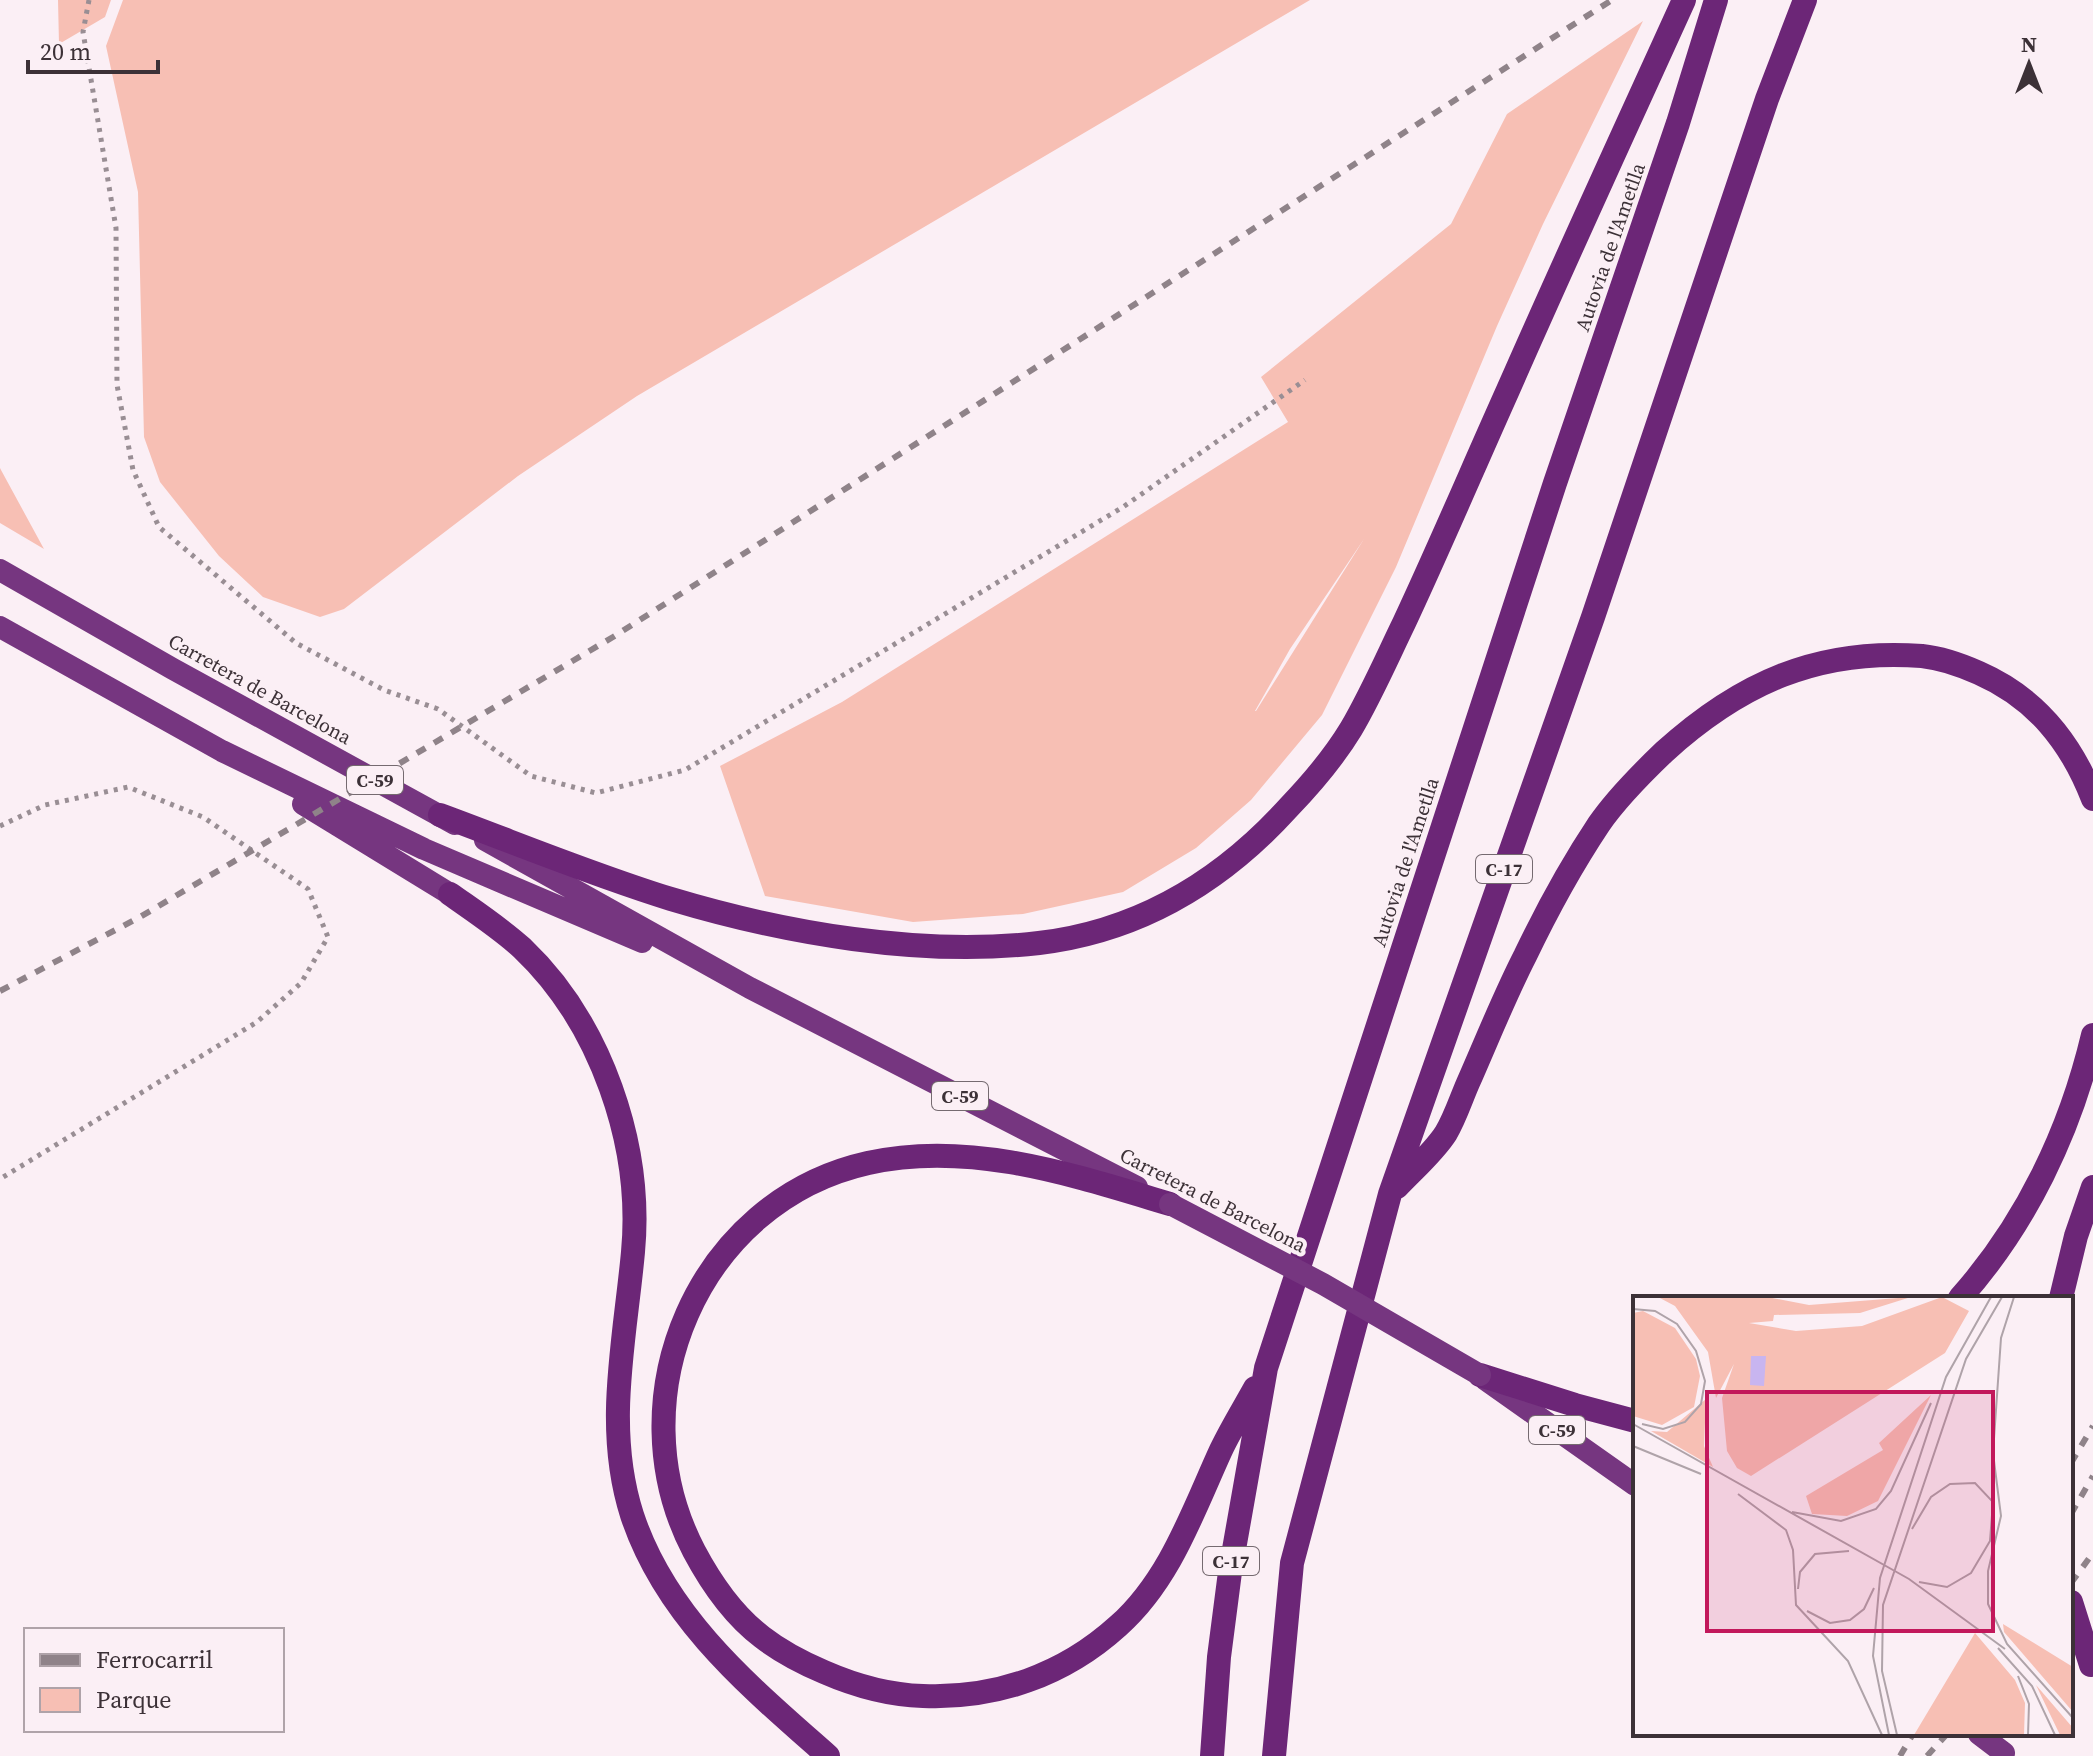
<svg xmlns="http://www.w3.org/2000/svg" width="2093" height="1756" viewBox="0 0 2093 1756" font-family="'Source Serif 4',serif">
<rect width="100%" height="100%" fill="#fbeff5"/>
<!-- green -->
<path fill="#f7bfb4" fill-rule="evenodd" d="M 58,0 L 111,0 L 105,17 L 59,44 Z
M 123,0 L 1310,0 L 637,396 L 518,476 L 344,609 L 320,617 L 263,597 L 219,556 L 160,482 L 144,437 L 138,192 L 106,46 Z
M 1643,21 L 1543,224 L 1497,326 L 1396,567 L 1322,715 L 1251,800 L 1196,848 L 1123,892 L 1023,914 L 913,922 L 765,896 L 720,766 L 842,702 L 1288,422 L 1261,377 L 1451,224 L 1507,114 ZM 1364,539 L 1256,711 L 1255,711 L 1290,649 Z
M 0,468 L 1,470 L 44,549 L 0,523 Z"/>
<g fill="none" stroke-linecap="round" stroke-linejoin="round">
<!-- path -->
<path stroke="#998e94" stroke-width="5" stroke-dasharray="4 6" stroke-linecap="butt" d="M 89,0 L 83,32 L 116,228 L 117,385 L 133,470 L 159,527 L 296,643 L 384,690 L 438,709 L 531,776 L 596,793 L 685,770 L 1123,507 L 1305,380
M 0,826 L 45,805 L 128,787 L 203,817 L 308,889 L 328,937 L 301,983 L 257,1022 L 0,1179"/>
<!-- trunk -->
<path stroke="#763680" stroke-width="22" d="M 0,570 L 173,669 L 455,824
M 0,627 L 222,751 L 424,849 L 642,942
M 303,804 L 450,894
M 485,840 L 750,988 L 1137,1187
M 1486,1380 L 1635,1485"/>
<!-- motorway -->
<path stroke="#6c2677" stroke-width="24" d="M 440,815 C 516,843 593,875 671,899 C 784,933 921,957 1039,943 C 1140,931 1222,881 1289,807 C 1312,783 1334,757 1351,729 C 1371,695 1387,658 1404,623 C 1440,546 1473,468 1508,390 C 1565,260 1625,130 1684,0
M 450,894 C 474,911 500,928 522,948 C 601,1023 643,1145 633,1252 C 625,1340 604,1428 632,1515 C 666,1618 750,1687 828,1756
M 1397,1187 C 1413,1170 1434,1152 1446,1133 C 1455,1118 1461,1099 1468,1083 C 1487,1040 1504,997 1525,956 C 1547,910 1571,866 1599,824 C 1617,798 1641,774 1664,752 C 1740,683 1818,648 1922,656 C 1941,658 1961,665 1979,673 C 2036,698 2071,742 2093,799
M 1170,1204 C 1073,1175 969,1140 868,1163 C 698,1201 614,1398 694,1551 C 711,1583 733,1615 762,1637 C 780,1651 803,1663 824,1672 C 856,1686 889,1695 923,1696 C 996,1699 1064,1675 1118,1626 C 1170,1580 1193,1511 1221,1450 C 1231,1429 1244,1408 1255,1388
M 1960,1298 C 2026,1224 2070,1132 2093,1035
M 2061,1298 L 2076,1236 L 2093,1187
M 1480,1375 L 1575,1405 L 1635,1421
M 1212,1756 L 1219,1657 L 1230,1572 L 1266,1368 L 1555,483 L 1678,123 L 1716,0
M 1274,1756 L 1292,1563 L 1390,1194 L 1593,617 L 1767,99 L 1805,0"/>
<!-- rail -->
<path stroke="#8f8389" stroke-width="6" stroke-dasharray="10 10" stroke-linecap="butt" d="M 0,991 L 140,917 L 613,637 L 1612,0
M 2071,1463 L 2093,1426
M 2071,1514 L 2093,1476
M 2071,1583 L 2093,1553
M 1900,1756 L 1913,1734
M 1927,1756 L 1947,1734"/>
<!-- trunk-bridge -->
<path stroke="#763680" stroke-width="22" d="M 1170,1204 L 1323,1284 L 1480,1375
M 1979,1734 L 2004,1753"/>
<!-- motorway-bridge -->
<path stroke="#6c2677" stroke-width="24" d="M 2071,1602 L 2091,1665"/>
</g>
<g text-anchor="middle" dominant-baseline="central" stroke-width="8" stroke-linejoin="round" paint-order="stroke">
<!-- shield labels -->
<g fill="#fbeff5" stroke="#756a70" stroke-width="2">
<rect x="347" y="766" width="56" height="28" rx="6"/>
<rect x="1476" y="855" width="56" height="28" rx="6"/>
<rect x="932" y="1082" width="56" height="28" rx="6"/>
<rect x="1529" y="1416" width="56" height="28" rx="6"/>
<rect x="1203" y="1547" width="56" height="28" rx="6"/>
</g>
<g font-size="18" font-weight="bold" fill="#3c3137">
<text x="375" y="780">C-59</text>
<text x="1504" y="869">C-17</text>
<text x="960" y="1096">C-59</text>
<text x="1557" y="1430">C-59</text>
<text x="1231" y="1561">C-17</text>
</g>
<!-- street labels -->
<g font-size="20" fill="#3c3137" stroke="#fbeff5">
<text transform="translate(1610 247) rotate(-71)">Autovia de l'Ametlla</text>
<text transform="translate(260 689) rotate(29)">Carretera de Barcelona</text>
<text transform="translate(1405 862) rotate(-72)">Autovia de l'Ametlla</text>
<text transform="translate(1213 1200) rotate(27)">Carretera de Barcelona</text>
</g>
</g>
<!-- overview -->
<g transform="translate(1633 1296)">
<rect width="440" height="440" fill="#fbeff5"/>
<path d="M 25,1 L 134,1 L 176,9 L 278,1 L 227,17 L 141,19 L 140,25 L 116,27 L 163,35 L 229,30 L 309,1 L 336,15 L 312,57 L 118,180 L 104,172 L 94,155 L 89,102 L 101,68 L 83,102 L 75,56 L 42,10 ZM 10,15 L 42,32 L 63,63 L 67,80 L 61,111 L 29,129 L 0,120 L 0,17 ZM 298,99 L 245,205 L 214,220 L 179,218 L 173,200 L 250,154 L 246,147 ZM 73,103 L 71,150 L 80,171 L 18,135 L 34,136 ZM 370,328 L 440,371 L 440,416 L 371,336 ZM 342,337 L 382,384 L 392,407 L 391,439 L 281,439 ZM 403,389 L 440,432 L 440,439 L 427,439 Z" fill="#f7bfb4"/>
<path d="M 118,60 L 133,60 L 131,90 L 117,89 Z" fill="#c8b5f0"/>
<path fill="none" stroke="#afa3a9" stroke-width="2" d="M 381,1 L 368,42 L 360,157 L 368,220 L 355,275 L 355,308 L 374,348 L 440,422M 0,13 L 22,15 L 44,28 L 63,55 L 72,85 L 68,108 L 52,126 L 30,133 L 9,128M 0,128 L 276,283 L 372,353M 0,150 L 68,178M 105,198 L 153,234 L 160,254 L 163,309 L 215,365 L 249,439M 159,216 L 208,225 L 243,213 L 258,195 L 298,107M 279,233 L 298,201 L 317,188 L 342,187 L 360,206 L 357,245 L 338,277 L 314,291 L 286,286M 165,293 L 167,276 L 182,258 L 216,255M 174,315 L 197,327 L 217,324 L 231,313 L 241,292M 365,352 L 399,390 L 422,439M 385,380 L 396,408 L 395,439M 256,439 L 240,360 L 247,282 L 313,81 L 358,1M 264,439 L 249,375 L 250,309 L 333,63 L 369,1"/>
<path fill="#c2185b" fill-opacity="0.15" stroke="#c2185b" stroke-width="4" d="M 74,96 L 360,96 L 360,335 L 74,335 Z"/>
<rect width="440" height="440" fill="none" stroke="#3c3137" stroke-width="4"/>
</g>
<!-- legend -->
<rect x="24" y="1628" width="260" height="104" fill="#fbeff5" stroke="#afa3a9" stroke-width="2"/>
<rect x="40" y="1654" width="40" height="12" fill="#8f8389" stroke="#afa3a9" stroke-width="2"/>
<text x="96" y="1668" font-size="24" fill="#3c3137">Ferrocarril</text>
<rect x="40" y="1688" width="40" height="24" fill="#f7bfb4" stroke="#afa3a9" stroke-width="2"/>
<text x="96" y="1708" font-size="24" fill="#3c3137">Parque</text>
<!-- north arrow -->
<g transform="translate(2029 64)" stroke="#fbeff5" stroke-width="6" paint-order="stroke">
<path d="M0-6L14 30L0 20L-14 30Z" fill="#3c3137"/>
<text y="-12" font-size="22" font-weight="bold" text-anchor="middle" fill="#3c3137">N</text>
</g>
<!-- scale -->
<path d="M28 60v12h130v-12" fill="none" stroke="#3c3137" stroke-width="4"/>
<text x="40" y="60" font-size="24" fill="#3c3137" stroke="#fbeff5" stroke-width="6" paint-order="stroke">20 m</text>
</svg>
